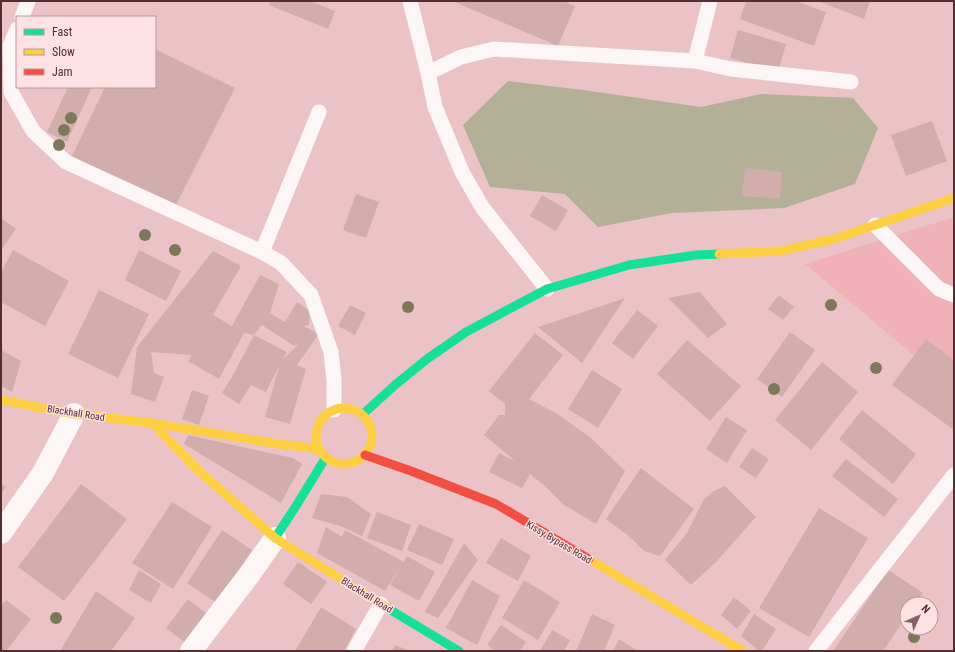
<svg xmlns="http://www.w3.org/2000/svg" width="955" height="652" viewBox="0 0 955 652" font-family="'Roboto Condensed',sans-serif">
<rect width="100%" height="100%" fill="#ebc2c5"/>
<!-- built -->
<path fill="#f0b2b7" d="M 954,217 L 954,389 L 805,264 Z"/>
<!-- green -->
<path fill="#b3b098" d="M 508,81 L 583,90 L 701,107 L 761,94 L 853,98 L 878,128 L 855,184 L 784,208 L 672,213 L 598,227 L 565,194 L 490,187 L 463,125 Z"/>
<!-- building -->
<path fill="#d1aeac" d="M 270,1 L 310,1 L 335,11 L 328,29 L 269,5 Z
M 452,1 L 564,1 L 575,6 L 558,46 Z
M 746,1 L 796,1 L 826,12 L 814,46 L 740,19 Z
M 818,1 L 870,1 L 864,19 Z
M 738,30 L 786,44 L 778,72 L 730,58 Z
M 155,49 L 235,88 L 174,209 L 72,156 L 105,87 L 155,87 Z
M 68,87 L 92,87 L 67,142 L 47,132 Z
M 932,121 L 947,161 L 906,176 L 891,135 Z
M 745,168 L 782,172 L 780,199 L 742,196 Z
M 356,194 L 379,202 L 366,238 L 343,230 Z
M 542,195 L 568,210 L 556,231 L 530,216 Z
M 1,218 L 16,229 L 1,250 Z
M 13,250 L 69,281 L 45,326 L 1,302 L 1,272 Z
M 139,250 L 181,271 L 166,301 L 125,280 Z
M 213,251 L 241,266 L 213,315 L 232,326 L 260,275 L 279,284 L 270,313 L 285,322 L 297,302 L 310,311 L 309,325 L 303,326 L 319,334 L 297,365 L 306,369 L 290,424 L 265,417 L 279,366 L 266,392 L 251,385 L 239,404 L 222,393 L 233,375 L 254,335 L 287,352 L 283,359 L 299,344 L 294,346 L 262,325 L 254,335 L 244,333 L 219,379 L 188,361 L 192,355 L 151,352 L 154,373 L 164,377 L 155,402 L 131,394 L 137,347 Z
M 99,290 L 149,314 L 118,378 L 68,354 Z
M 700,292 L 727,324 L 708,338 L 668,298 Z
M 779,295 L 794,307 L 783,320 L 768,309 Z
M 625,298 L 582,363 L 538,327 Z
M 350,305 L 366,313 L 355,335 L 338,326 Z
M 637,310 L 658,326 L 633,359 L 612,343 Z
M 790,332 L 815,350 L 782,397 L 757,379 Z
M 535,333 L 563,355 L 529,399 L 556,413 L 591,438 L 625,471 L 596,524 L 564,505 L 545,486 L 530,474 L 522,488 L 489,472 L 499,453 L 515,461 L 484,435 L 499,415 L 505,415 L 505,404 L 489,391 Z
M 926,339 L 954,360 L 954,430 L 892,385 Z
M 687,340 L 741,386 L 710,421 L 657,374 Z
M 1,350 L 21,361 L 12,392 L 1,386 Z
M 822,362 L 858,392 L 811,450 L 775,420 Z
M 592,370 L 622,389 L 598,428 L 568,409 Z
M 192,390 L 209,396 L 199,425 L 182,419 Z
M 862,410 L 916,454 L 893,484 L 839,439 Z
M 726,417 L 747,430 L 727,463 L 706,449 Z
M 188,435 L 293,458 L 302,464 L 281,503 L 184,444 Z
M 752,448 L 769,459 L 756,478 L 739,467 Z
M 846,459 L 898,499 L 884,517 L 832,476 Z
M 641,468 L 668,489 L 694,509 L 660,556 L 644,551 L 630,537 L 606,519 Z
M 1,484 L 6,487 L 1,494 Z
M 81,484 L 127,519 L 64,601 L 18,567 Z
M 725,486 L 756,517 L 717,561 L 691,585 L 665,560 L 687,533 L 704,499 L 714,491 Z
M 321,494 L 347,497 L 371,514 L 362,536 L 340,526 L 312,518 Z
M 172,502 L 212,527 L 173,589 L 132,563 Z
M 819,508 L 868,538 L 809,637 L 759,608 Z
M 377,512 L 411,525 L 402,551 L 367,538 Z
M 419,524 L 454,539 L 442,565 L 407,550 Z
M 326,527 L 342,537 L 345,530 L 404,562 L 407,556 L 435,572 L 419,601 L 390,585 L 401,565 L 385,591 L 317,553 Z
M 222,530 L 252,550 L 217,603 L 187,583 Z
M 501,538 L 531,556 L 518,581 L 486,563 Z
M 464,543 L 478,560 L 438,618 L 425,612 Z
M 298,562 L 327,582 L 311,604 L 283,584 Z
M 139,570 L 161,584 L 151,603 L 129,590 Z
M 888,570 L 923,593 L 915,604 L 907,604 L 907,616 L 883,651 L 833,651 Z
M 472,580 L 500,596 L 477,645 L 446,628 Z
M 524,580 L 560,602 L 538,640 L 502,618 Z
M 96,591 L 135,618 L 111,651 L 60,651 Z
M 734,597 L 751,611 L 737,629 L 721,615 Z
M 188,599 L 213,619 L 191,647 L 166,628 Z
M 6,600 L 31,619 L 6,651 L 2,651 L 1,650 L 1,605 Z
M 321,607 L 356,629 L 344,651 L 295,651 Z
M 592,614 L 615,625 L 604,651 L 576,651 Z
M 754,614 L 776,629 L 762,651 L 759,651 L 741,636 Z
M 501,625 L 526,642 L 520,651 L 495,651 L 487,645 Z
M 552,630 L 570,640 L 564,651 L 540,651 Z
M 619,639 L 638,651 L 613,651 Z
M 395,645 L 410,651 L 392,651 Z"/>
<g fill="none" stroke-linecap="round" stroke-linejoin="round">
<!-- lane -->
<path stroke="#fcf6f6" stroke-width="15" d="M 410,1 L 428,73 L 435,107 L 462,172 L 482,207 L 547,289
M 22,17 L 28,1
M 17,29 L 10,46 L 11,92 L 33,131 L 66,162 L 262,252 L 281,263 L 311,295 L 331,352 L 334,380 L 334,410
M 695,61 L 710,1
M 428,73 L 461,57 L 494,49 L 695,61 L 731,69 L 851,82
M 875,225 L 939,289 L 954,295
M 262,252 L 319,112
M 354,651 L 381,604
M 816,651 L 954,475"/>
<!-- street -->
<path stroke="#fcf6f6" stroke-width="22" d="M 1,533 L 43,473 L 74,414
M 191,651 L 252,571 L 275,538"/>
<!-- fast -->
<path stroke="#16e098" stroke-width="9" d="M 362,415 L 395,385 L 427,359 L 466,332 L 547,289 L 629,265 L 696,255 L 719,254
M 275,538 L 296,506 L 326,457
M 389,609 L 459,651"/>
<!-- slow -->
<path stroke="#ffcf43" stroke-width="9" d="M 719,254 L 780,251 L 834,239 L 954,198
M 1,400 L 74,414 L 152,423 L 279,444 L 320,449
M316 436a28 28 0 1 1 56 0a28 28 0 1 1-56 0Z
M 152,423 L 199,471 L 275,538 L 389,609
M 589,559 L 743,651"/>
<!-- jam -->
<path stroke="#f24e42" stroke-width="9" d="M 365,455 L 411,471 L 496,504 L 589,559"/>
</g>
<!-- trees -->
<g fill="#7b795a">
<circle cx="71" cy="118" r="6"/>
<circle cx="64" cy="130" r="6"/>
<circle cx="59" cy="145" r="6"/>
<circle cx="145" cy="235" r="6"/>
<circle cx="175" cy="250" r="6"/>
<circle cx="831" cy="305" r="6"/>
<circle cx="408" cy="307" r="6"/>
<circle cx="876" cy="368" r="6"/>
<circle cx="774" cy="389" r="6"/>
<circle cx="56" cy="618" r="6"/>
<circle cx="914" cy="637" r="6"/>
</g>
<g text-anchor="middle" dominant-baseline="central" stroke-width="3" stroke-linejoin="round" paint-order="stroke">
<!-- street labels -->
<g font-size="10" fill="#522d31" stroke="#fee1e2">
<text transform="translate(76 413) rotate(9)">Blackhall Road</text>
<text transform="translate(559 542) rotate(31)">Kissy Bypass Road</text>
<text transform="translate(367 595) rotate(32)">Blackhall Road</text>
</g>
</g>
<!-- border -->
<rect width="955" height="652" fill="none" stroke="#522d31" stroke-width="4"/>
<!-- legend -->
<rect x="16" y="16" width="140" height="72" fill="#fee1e2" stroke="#b9999b"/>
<rect x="24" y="29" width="20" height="6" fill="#16e098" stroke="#b9999b"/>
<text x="52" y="36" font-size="12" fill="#522d31">Fast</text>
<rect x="24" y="49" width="20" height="6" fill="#ffcf43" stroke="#b9999b"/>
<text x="52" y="56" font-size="12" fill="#522d31">Slow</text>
<rect x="24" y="69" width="20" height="6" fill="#f24e42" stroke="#b9999b"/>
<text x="52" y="76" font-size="12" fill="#522d31">Jam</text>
<!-- north arrow -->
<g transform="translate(919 616) rotate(45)"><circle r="19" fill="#fee1e2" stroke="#b9999b"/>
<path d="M0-3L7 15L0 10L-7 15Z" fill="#886165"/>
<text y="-6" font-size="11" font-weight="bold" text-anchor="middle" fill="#522d31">N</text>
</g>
</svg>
